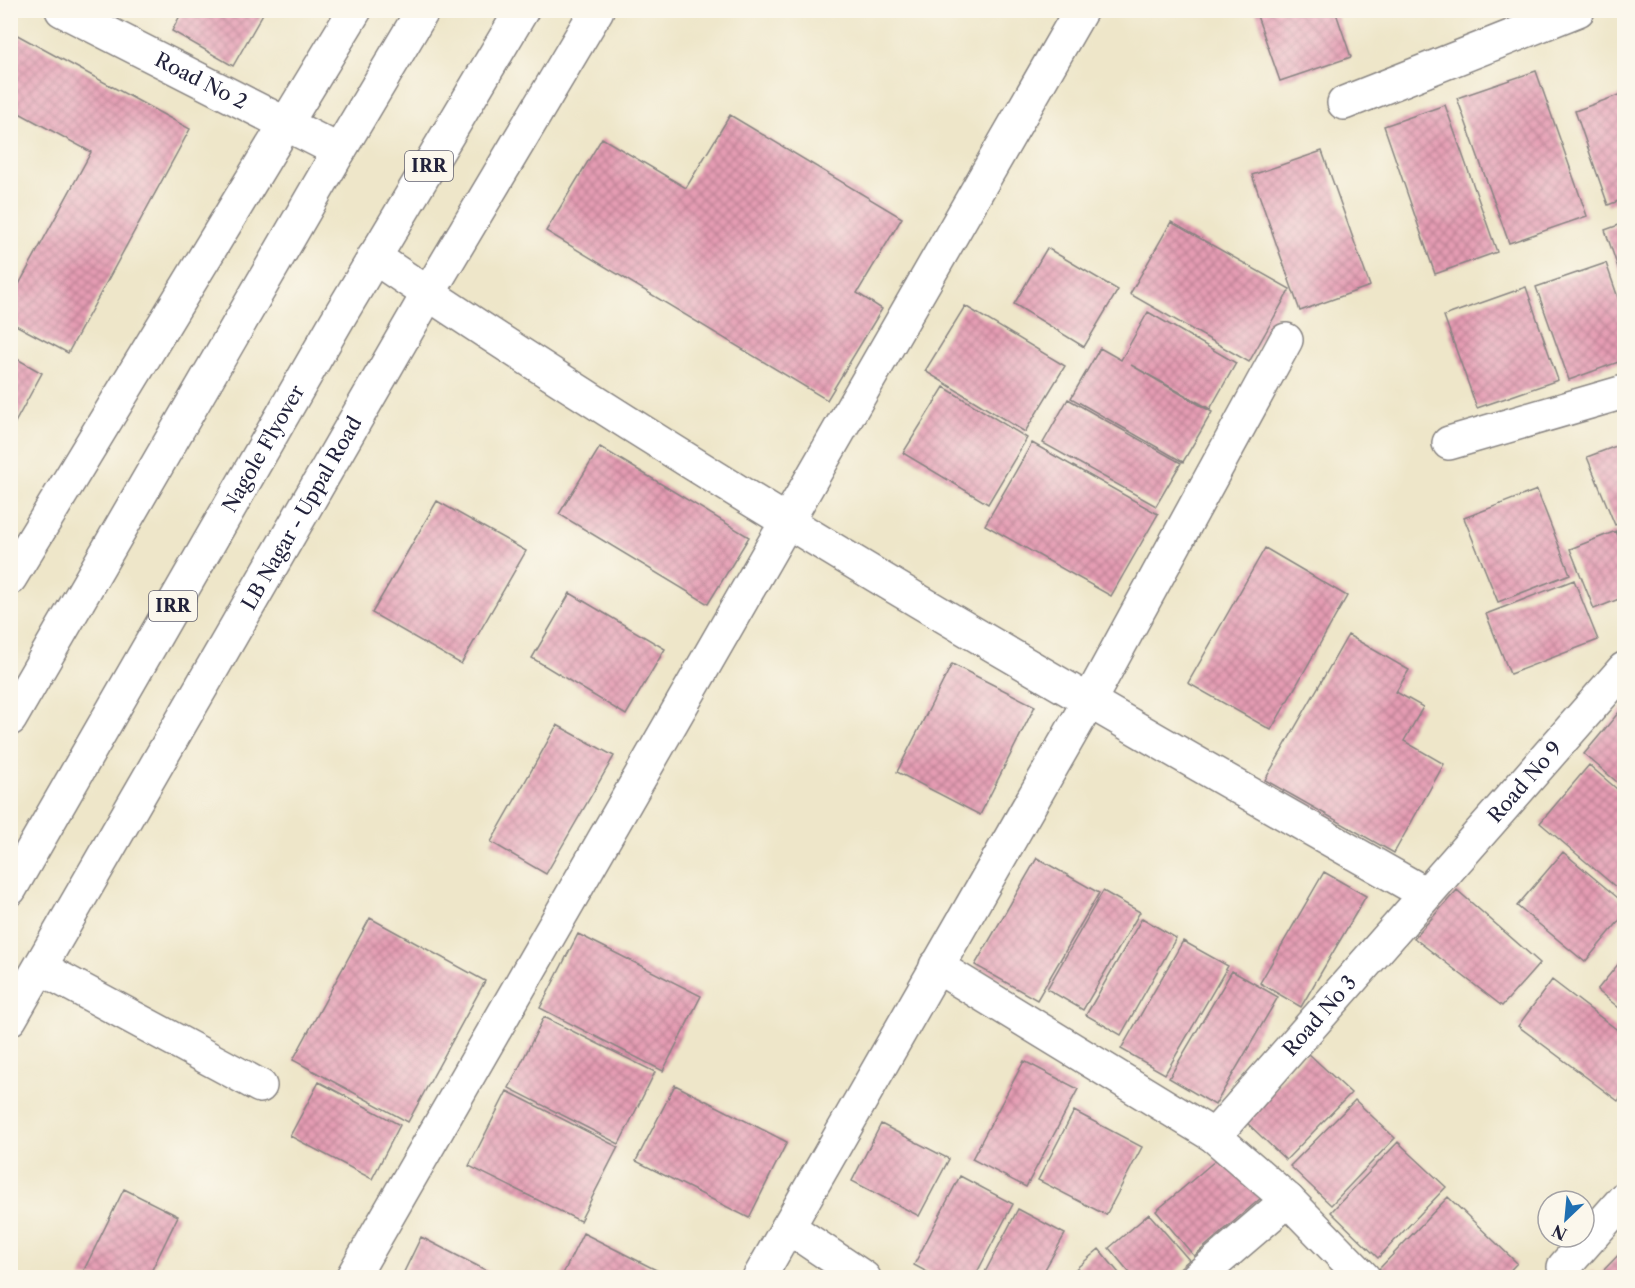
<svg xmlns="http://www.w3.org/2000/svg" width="1635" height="1288" viewBox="0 0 1635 1288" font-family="'Libre Caslon Text',serif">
<defs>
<pattern id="building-cross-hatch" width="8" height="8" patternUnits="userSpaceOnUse" patternTransform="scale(1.5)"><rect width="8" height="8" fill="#e59cb3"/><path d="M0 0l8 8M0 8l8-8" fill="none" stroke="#b97f93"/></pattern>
</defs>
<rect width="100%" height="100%" fill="#fbf7ec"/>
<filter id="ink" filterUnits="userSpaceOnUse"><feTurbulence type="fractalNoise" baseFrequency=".0167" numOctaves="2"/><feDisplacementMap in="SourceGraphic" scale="12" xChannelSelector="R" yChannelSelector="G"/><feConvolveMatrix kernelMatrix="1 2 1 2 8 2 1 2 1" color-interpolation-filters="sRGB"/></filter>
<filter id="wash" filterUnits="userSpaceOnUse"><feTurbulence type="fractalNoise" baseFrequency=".008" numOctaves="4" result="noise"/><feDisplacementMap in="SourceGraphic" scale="24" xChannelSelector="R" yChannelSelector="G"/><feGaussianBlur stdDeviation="1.35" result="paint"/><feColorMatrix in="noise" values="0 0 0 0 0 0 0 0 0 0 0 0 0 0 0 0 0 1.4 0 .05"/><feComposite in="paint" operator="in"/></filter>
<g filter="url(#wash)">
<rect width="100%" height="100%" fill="#eee6c9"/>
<g id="blocks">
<!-- building -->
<path fill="url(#building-cross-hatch)" d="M 183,10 L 265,10 L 233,66 L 172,31 Z
M 1255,10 L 1335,10 L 1351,57 L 1280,81 Z
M 10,31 L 190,129 L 68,353 L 10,322 L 10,301 L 91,152 L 10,108 Z
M 1536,71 L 1587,216 L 1509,243 L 1457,98 Z
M 1624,93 L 1624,199 L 1608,205 L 1575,111 Z
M 1445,105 L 1497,252 L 1435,274 L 1384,126 Z
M 730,115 L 902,218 L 857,293 L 882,309 L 827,400 L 546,231 L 602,138 L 686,188 Z
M 1322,151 L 1370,286 L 1300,311 L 1252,175 Z
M 1171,222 L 1290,289 L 1249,362 L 1130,294 Z
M 1624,223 L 1624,285 L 1605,230 Z
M 1047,248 L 1118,290 L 1084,347 L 1014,304 Z
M 1606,263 L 1624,315 L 1624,360 L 1569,380 L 1536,287 Z
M 1526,287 L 1558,380 L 1477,408 L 1444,316 Z
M 965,306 L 1065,366 L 1025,432 L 925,371 Z
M 1148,312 L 1236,363 L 1210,409 L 1131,365 L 1212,412 L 1183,462 L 1071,398 L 1100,348 L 1121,360 Z
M 10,355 L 42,373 L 12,428 L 10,427 Z
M 944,387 L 1027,438 L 988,504 L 903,453 Z
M 1068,399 L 1181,463 L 1156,506 L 1043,443 Z
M 1032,443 L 1158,514 L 1111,596 L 985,525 Z
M 1624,443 L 1624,521 L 1615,525 L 1587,457 Z
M 600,447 L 749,537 L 708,604 L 559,514 Z
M 1537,490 L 1570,574 L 1498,602 L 1464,518 Z
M 437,501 L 526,551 L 461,664 L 372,613 Z
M 1616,531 L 1624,552 L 1624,597 L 1594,609 L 1570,549 Z
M 1265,548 L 1347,596 L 1271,730 L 1188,683 Z
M 1574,580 L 1598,640 L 1510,674 L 1486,614 Z
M 570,593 L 665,649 L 626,715 L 532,658 Z
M 1348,635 L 1409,670 L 1396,692 L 1423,707 L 1404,741 L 1444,764 L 1394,853 L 1265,780 Z
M 952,664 L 1035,706 L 980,815 L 897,772 Z
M 1624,706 L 1624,788 L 1584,754 Z
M 557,725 L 614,756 L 546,874 L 491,842 Z
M 1589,765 L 1624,795 L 1624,894 L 1540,823 Z
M 1563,852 L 1624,903 L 1624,915 L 1585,962 L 1517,906 Z
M 1037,858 L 1099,893 L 1037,1000 L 975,965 Z
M 1324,872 L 1366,896 L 1301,1007 L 1260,983 Z
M 1457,890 L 1540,963 L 1502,1006 L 1414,938 Z
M 1103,891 L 1140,912 L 1083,1010 L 1047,989 Z
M 370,918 L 485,981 L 408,1122 L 293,1060 Z
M 1142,918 L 1176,938 L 1121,1035 L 1086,1015 Z
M 578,934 L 701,996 L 663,1071 L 540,1008 Z
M 1183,941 L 1228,966 L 1165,1074 L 1121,1049 Z
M 1624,957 L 1624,1012 L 1597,990 Z
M 1232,971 L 1278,997 L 1215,1105 L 1169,1078 Z
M 1552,980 L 1624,1035 L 1624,1092 L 1618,1101 L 1518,1026 Z
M 544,1017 L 655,1072 L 619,1144 L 509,1088 Z
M 1308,1053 L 1351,1093 L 1286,1160 L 1244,1120 Z
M 1024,1061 L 1078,1089 L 1026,1187 L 972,1159 Z
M 319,1082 L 400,1125 L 372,1179 L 290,1136 Z
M 675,1085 L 787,1142 L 749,1218 L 636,1161 Z
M 507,1091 L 618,1147 L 580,1221 L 469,1166 Z
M 1355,1100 L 1395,1138 L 1331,1205 L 1290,1166 Z
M 1074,1111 L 1142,1147 L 1106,1215 L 1038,1180 Z
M 881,1124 L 949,1159 L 919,1216 L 852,1181 Z
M 1398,1142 L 1446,1187 L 1378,1258 L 1331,1212 Z
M 1223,1154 L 1261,1198 L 1194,1256 L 1156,1211 Z
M 960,1176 L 1013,1204 L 974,1278 L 938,1278 L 914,1265 Z
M 124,1189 L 178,1216 L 148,1278 L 80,1278 Z
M 1448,1197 L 1517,1263 L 1503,1278 L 1388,1278 L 1379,1269 Z
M 1018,1209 L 1065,1234 L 1040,1278 L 982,1278 Z
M 1149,1214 L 1189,1260 L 1168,1278 L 1134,1278 L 1109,1248 Z
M 583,1233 L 672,1278 L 561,1278 Z
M 421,1237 L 501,1278 L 401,1278 Z
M 1099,1249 L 1123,1278 L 1065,1278 Z
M 1624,1249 L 1624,1278 L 1604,1278 L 1600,1274 Z
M 1592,1271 L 1599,1278 L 1586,1278 Z"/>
</g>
</g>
<g filter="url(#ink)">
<use href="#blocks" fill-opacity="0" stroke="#888482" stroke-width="1.5"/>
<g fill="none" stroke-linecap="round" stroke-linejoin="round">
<defs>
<g id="street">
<path id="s1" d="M 62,10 L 339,151"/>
<path d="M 1344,103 L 1578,10"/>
<path d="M 374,257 C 714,487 1069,692 1426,894"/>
<path d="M 1449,443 L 1624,392"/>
<path d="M 936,966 L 1214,1136 L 1288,1200 L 1364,1278"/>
<path d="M 41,968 L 260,1086"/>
<path id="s2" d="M 1214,1136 L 1624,669"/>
<path d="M 788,1227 L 864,1278"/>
<path d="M 1564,1267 L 1624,1199"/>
<path d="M 352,1278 L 1081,10"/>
<path d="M 759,1278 L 1088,703 L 1286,340"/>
<path d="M 1197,1278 L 1288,1200"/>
</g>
<g id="secondary">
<path d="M 10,578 L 355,10"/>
<path id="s3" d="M 10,1019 L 428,294 L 597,10"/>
</g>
<g id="highway">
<path d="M 10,719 L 339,151 L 423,10"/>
<path id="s4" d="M 10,889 L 336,322 L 522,10"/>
</g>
</defs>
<!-- street casing -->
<use href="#street" stroke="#888482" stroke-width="36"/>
<!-- secondary casing -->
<use href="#secondary" stroke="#888482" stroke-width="36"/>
<!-- highway casing -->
<use href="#highway" stroke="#888482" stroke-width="36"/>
<!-- street -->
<use href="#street" stroke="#fff" stroke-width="33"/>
<!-- secondary -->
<use href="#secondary" stroke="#fff" stroke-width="33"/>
<!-- highway -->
<use href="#highway" stroke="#fff" stroke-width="33"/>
</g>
</g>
<g text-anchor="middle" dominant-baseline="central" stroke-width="6" stroke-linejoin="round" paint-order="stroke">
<!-- shield labels -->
<g fill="#fbf7ec" stroke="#636270" stroke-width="1.5">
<rect x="405" y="151" width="48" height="30" rx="4.5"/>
<rect x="149" y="591" width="48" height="30" rx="4.5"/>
</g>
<g font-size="18" font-weight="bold" fill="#22223b">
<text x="429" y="166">IRR</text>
<text x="173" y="606">IRR</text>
</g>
<!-- street labels -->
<g font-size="20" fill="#22223b" stroke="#fbf7ec">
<text stroke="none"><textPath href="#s1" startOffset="156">Road No 2</textPath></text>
<text stroke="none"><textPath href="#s4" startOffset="508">Nagole Flyover</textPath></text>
<text stroke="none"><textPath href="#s3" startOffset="584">LB Nagar - Uppal Road</textPath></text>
<text stroke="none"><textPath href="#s2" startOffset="471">Road No 9</textPath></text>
<text stroke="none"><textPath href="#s2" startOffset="160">Road No 3</textPath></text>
</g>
</g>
<!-- margin -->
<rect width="1635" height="1288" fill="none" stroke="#fbf7ec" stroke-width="36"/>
<!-- north arrow -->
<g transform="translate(1566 1219) rotate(206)"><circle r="28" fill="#fbf7ec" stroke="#a4a2a5" stroke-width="1.5"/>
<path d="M0-4.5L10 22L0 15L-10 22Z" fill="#1f6fb2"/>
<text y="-9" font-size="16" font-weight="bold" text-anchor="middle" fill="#22223b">N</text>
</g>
</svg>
